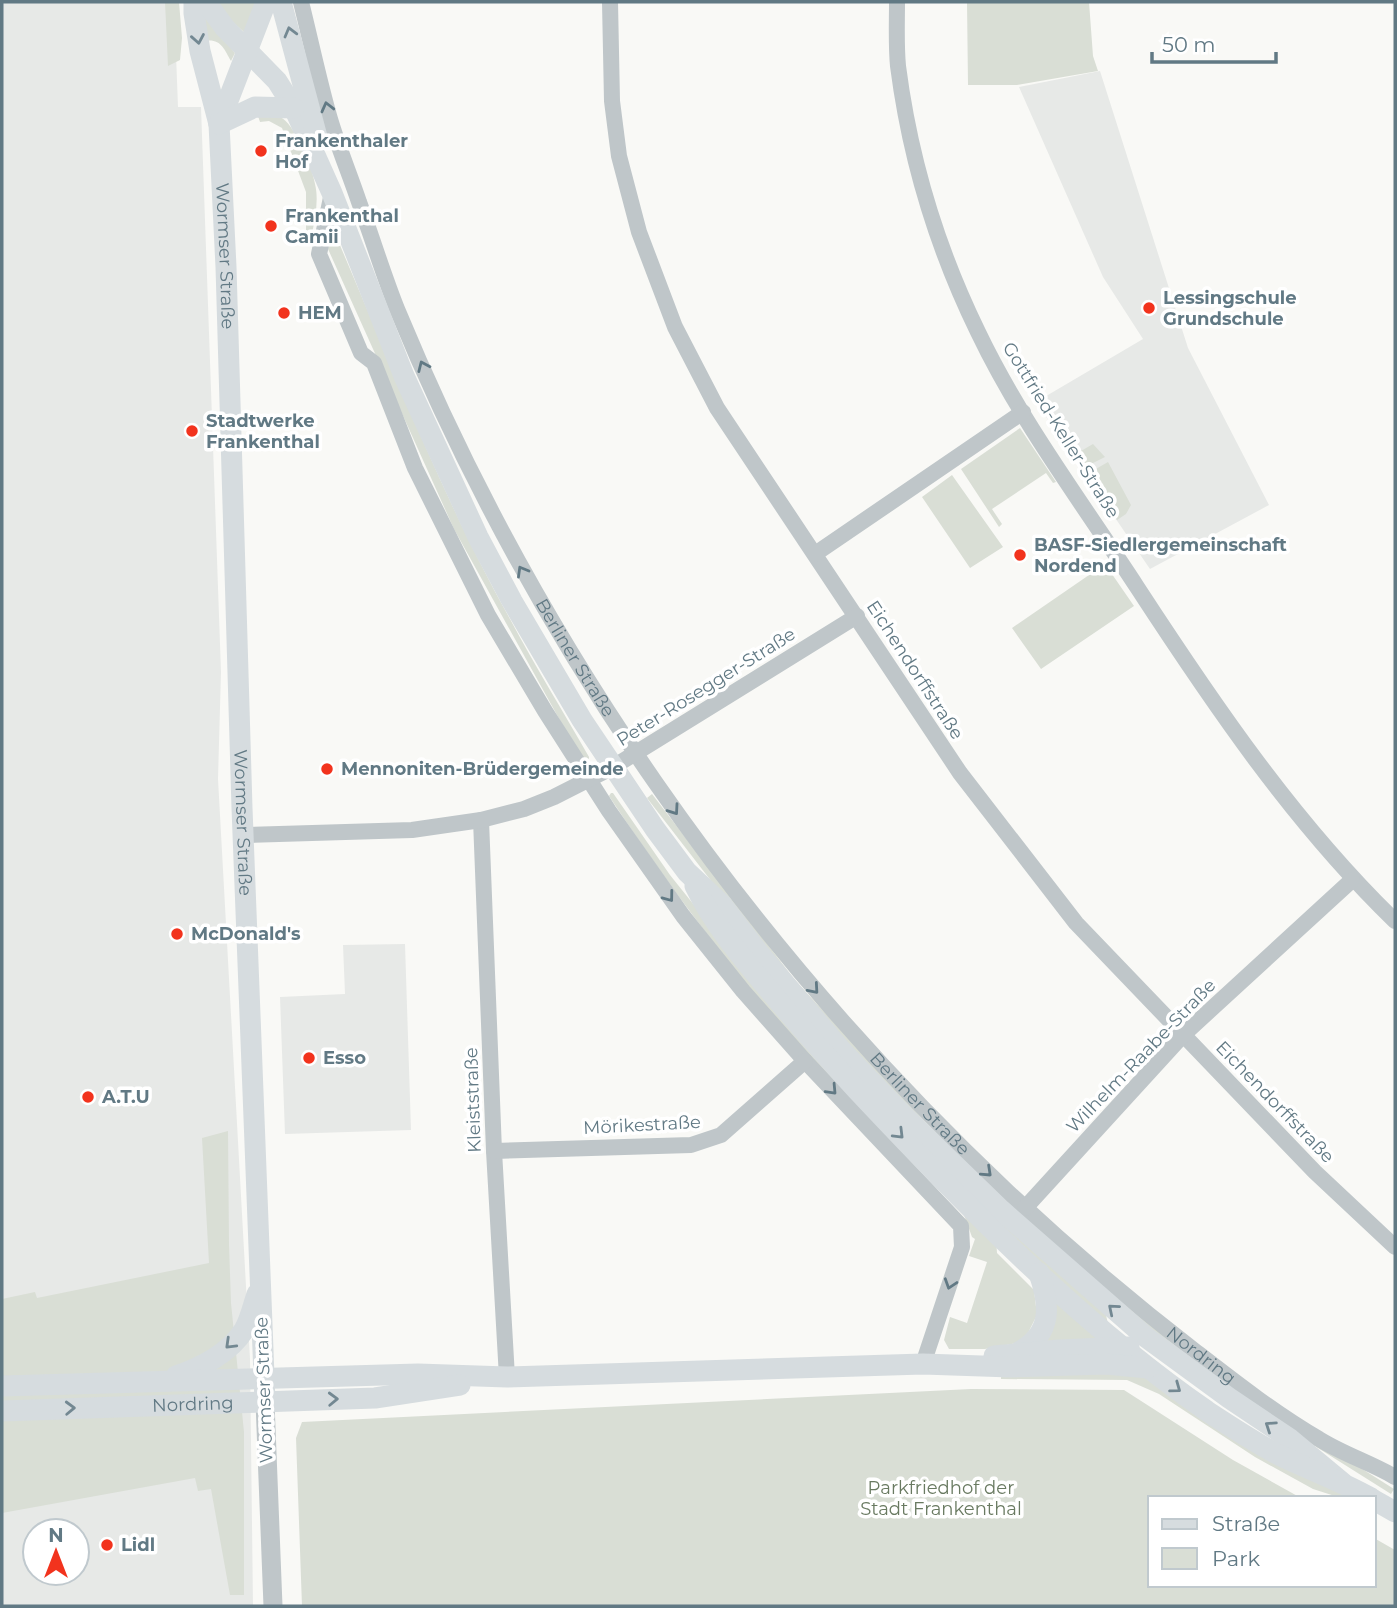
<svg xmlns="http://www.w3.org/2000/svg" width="1397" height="1608" viewBox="0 0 1397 1608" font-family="Montserrat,sans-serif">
<rect width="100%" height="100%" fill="#f9f9f6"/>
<!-- built -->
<path fill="#e7e9e7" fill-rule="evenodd" d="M 2,2 L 174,2 L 178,107 L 201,107 L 221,672 L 218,779 L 250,1359 L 253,1606 L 2,1606 ZM 35,1531 L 77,1531 L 77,1573 L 35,1573 Z
M 1100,71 L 1188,348 L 1269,505 L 1150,569 L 1036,402 L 1143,339 L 1103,277 L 1019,87 Z
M 405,944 L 411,1130 L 285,1134 L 280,997 L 345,994 L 343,945 Z"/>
<!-- green -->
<path fill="#d9ded5" d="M 165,2 L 179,2 L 182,38 L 180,60 L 168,66 Z
M 217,2 L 257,2 L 245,33 L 226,16 Z
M 967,2 L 1089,2 L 1093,56 L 1098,71 L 1017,85 L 968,85 Z
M 203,15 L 235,53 L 231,61 C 224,49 221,38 204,41 Z
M 258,116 C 264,117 275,115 280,117 C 294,122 313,170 315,184 C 319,200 315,218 312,234 L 306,232 L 306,192 L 282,128 L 269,121 L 260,122 Z
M 334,238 L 339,243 C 393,369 443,499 510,619 C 535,666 563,711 589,757 L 589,762 L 583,762 L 454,529 L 328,249 L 329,241 Z
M 1020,428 L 1056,482 L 1053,483 L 1046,473 L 992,509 L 1002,524 L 999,527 L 961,469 Z
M 1093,444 L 1105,457 L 1083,468 L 1074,455 Z
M 1108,462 L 1131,505 L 1126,514 L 1117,520 L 1087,474 Z
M 952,475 L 1003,547 L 970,568 L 922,497 Z
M 1105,564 L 1134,606 L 1041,669 L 1012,628 Z
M 611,793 L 613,793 L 670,875 L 722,940 L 996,1238 L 997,1253 L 1034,1290 L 1037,1315 L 1028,1333 L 1017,1343 L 985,1349 L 949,1349 L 944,1340 L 950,1317 L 967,1323 L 987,1262 L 969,1256 L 975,1239 L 972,1237 L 964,1215 C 892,1142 816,1070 751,990 C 701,928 653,863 609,796 Z
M 652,794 L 794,979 L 925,1122 L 986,1182 L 1234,1388 L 1394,1489 L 1391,1494 L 1261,1412 L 1139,1321 L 983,1186 L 790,983 L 647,798 Z
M 228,1131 L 229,1244 L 231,1303 L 244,1432 L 244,1595 L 230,1595 L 211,1489 L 198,1491 L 195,1478 L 2,1513 L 2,1299 L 35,1292 L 37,1298 L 209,1263 L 202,1138 Z
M 935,1165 L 1105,1310 L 1109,1329 Z
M 1051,1290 L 1099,1341 L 1042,1343 Z
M 1001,1369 L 1139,1374 L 1351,1498 L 1341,1498 L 1313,1489 L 1255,1457 L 1159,1394 L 1127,1380 L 1001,1379 Z
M 971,1389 L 1124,1390 L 1233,1460 L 1301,1498 L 1150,1498 L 1150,1585 L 1374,1585 L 1374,1538 L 1395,1550 L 1395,1606 L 302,1606 L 296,1438 L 302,1422 Z"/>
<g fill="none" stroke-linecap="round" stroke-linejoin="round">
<!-- minor -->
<g stroke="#bfc6c9" stroke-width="16">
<path id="s1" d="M 301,2 C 310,38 318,76 328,112 C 336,142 349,172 359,202 C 372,237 383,274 397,309 C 535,643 745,944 1008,1192 C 1068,1248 1130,1301 1195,1351 C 1235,1382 1276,1414 1319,1439 C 1343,1454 1371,1463 1395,1477"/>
<path d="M 610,2 L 612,101 L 619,156 L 639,232 L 675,327 L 717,408 L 960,773 L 1076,923 L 1315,1172 L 1395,1247"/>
<path d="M 897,2 C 897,23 896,45 898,66 C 910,159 937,248 978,332 C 1021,422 1083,504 1137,587 C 1214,705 1294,823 1395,921"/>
<path d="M 332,193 L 319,254 L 361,353 L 374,363 L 415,468 L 488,615 L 545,711 L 609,811 L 683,916 L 743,991 L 805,1061 L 961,1226 L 962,1247 L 923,1364"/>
<path d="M 815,554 L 1023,412"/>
<path d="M 481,820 L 494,1151 L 507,1377"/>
<path d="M 244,835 L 412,830 L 481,820 L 524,809 L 554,797 L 613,767 L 857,616"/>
<path d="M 494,1151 L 691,1145 L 721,1135 L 805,1061"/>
<path d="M 1025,1208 L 1183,1035 L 1352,880"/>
</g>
<!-- tertiary -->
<path stroke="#bfc6c9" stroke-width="19" d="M 265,1402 L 273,1606"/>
<!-- secondary -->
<g stroke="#d6dcdf" stroke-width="21">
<path id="s2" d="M 194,2 L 194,13 L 200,51 L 219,124 L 226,267 L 242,808 L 265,1402"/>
<path d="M 206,2 L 225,28 L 277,81 L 294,108 L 332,193 L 404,376 L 478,537 L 512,601 L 582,720 L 655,829 L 687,872 L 722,905 L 758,952 L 842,1051 L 903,1115 L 1001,1210 L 1147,1338 L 1229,1398 L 1290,1439 L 1343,1483"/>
<path d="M 281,2 L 317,137"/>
<path d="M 219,124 L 266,2"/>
<path d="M 219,124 L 255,107 L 294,108"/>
<path d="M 695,886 C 713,923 739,954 765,985 C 795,1021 825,1055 856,1089 C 963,1203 1078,1322 1207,1411 C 1230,1426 1254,1442 1279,1455 C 1310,1470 1341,1481 1371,1498"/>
<path d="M 1019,1352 C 1053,1333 1050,1305 1039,1273"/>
<path d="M 994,1356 L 1059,1350 L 1129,1347"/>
<path d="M 176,1376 C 200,1368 230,1353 244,1330 C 250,1320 253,1306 257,1294"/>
<path d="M 2,1386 L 418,1374 L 507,1377 L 923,1364 L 1011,1367 L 1106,1364 L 1148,1368"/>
<path id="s3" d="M 2,1411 L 375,1398 L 460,1385"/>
<path d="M 1374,1500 L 1395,1512"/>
</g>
</g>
<!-- one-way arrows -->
<defs><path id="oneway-chevron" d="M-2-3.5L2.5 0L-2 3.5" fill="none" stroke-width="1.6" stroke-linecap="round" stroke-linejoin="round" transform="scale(1.75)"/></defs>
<g stroke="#738892">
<use href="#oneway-chevron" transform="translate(290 32) rotate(-105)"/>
<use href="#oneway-chevron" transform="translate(198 39) rotate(80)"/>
<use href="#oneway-chevron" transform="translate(899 1134) rotate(45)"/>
<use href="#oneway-chevron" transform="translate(1113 1309) rotate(-140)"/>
<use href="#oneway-chevron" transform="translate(230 1344) rotate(136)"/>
<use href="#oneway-chevron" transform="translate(1176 1388) rotate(36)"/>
<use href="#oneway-chevron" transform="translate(333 1399) rotate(-2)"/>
<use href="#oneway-chevron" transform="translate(70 1408) rotate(-2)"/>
<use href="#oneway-chevron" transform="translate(1270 1426) rotate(-146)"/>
</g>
<g stroke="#617984">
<use href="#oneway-chevron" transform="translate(327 107) rotate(-104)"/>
<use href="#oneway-chevron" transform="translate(423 366) rotate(-114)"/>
<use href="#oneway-chevron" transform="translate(522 571) rotate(-120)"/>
<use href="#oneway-chevron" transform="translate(674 810) rotate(55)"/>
<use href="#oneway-chevron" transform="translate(669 897) rotate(53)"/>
<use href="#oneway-chevron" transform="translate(814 989) rotate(49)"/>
<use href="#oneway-chevron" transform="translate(832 1090) rotate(47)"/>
<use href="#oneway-chevron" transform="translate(987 1172) rotate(43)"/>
<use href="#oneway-chevron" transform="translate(950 1284) rotate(108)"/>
</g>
<!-- markers -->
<g fill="#f2331d" stroke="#fff" stroke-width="2.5">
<circle cx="261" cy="151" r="7"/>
<circle cx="271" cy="226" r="7"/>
<circle cx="1149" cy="308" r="7"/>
<circle cx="284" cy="313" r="7"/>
<circle cx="192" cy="431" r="7"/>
<circle cx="1020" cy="555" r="7"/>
<circle cx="327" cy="769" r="7"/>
<circle cx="177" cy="934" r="7"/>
<circle cx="309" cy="1058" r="7"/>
<circle cx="88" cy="1097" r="7"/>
<circle cx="107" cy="1545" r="7"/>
</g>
<g text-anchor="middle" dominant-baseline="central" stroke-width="7" stroke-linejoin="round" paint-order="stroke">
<!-- poi labels -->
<g font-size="18" font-weight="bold" fill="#617984" stroke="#fff" text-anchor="start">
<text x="275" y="141">Frankenthaler<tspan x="275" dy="21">Hof</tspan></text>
<text x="285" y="216">Frankenthal<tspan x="285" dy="21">Camii</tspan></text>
<text x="1163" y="298">Lessingschule<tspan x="1163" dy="21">Grundschule</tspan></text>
<text x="298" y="313">HEM</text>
<text x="206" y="421">Stadtwerke<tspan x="206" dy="21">Frankenthal</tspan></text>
<text x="1034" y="545">BASF-Siedlergemeinschaft<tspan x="1034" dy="21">Nordend</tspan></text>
<text x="341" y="769">Mennoniten-Brüdergemeinde</text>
<text x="191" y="934">McDonald's</text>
<text x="323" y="1058">Esso</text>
<text x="102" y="1097">A.T.U</text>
<text x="121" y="1545">Lidl</text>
</g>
<!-- street labels -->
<g font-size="18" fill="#617984" stroke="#fff">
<text stroke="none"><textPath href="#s2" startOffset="257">Wormser Straße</textPath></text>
<text transform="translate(1061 430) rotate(58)">Gottfried-Keller-Straße</text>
<text stroke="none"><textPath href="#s1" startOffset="714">Berliner Straße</textPath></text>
<text transform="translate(915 670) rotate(57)">Eichendorffstraße</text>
<text transform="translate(706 687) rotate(-32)">Peter-Rosegger-Straße</text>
<text stroke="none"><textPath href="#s2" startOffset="824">Wormser Straße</textPath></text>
<text transform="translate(1141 1056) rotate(-46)">Wilhelm-Raabe-Straße</text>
<text transform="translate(473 1100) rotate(-92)">Kleiststraße</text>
<text transform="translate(1275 1102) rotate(46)">Eichendorffstraße</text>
<text stroke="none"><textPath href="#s1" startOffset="1279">Berliner Straße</textPath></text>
<text transform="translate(642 1125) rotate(-3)">Mörikestraße</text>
<text stroke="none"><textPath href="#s1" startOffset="1657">Nordring</textPath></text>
<text transform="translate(264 1390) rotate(-92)">Wormser Straße</text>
<text stroke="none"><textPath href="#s3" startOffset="191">Nordring</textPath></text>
</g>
<!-- park labels -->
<g font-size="18" fill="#697a61" stroke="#fff">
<text x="941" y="1488">Parkfriedhof der<tspan x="941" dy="21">Stadt Frankenthal</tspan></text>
</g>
</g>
<!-- border -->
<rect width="1397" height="1608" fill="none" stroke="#617984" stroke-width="7"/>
<!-- legend -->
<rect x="1148" y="1496" width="228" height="91" fill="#ffffff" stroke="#c0c9ce" stroke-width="2"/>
<rect x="1162" y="1519" width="35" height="10" fill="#d6dcdf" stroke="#c0c9ce" stroke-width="2"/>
<text x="1212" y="1531" font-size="21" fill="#617984">Straße</text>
<rect x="1162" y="1548" width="35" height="21" fill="#d9ded5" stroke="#c0c9ce" stroke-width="2"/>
<text x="1212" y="1566" font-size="21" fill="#617984">Park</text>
<!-- north arrow -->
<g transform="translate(56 1552)"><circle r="33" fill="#ffffff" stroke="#c0c9ce" stroke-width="2"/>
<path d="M0-5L12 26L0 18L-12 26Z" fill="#f2331d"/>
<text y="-10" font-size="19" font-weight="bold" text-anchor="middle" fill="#617984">N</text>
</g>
<!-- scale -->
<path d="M1152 52v10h124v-10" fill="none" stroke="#617984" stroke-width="3.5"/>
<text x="1162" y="52" font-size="21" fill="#617984" stroke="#ffffff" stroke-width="5" paint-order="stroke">50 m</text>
</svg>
